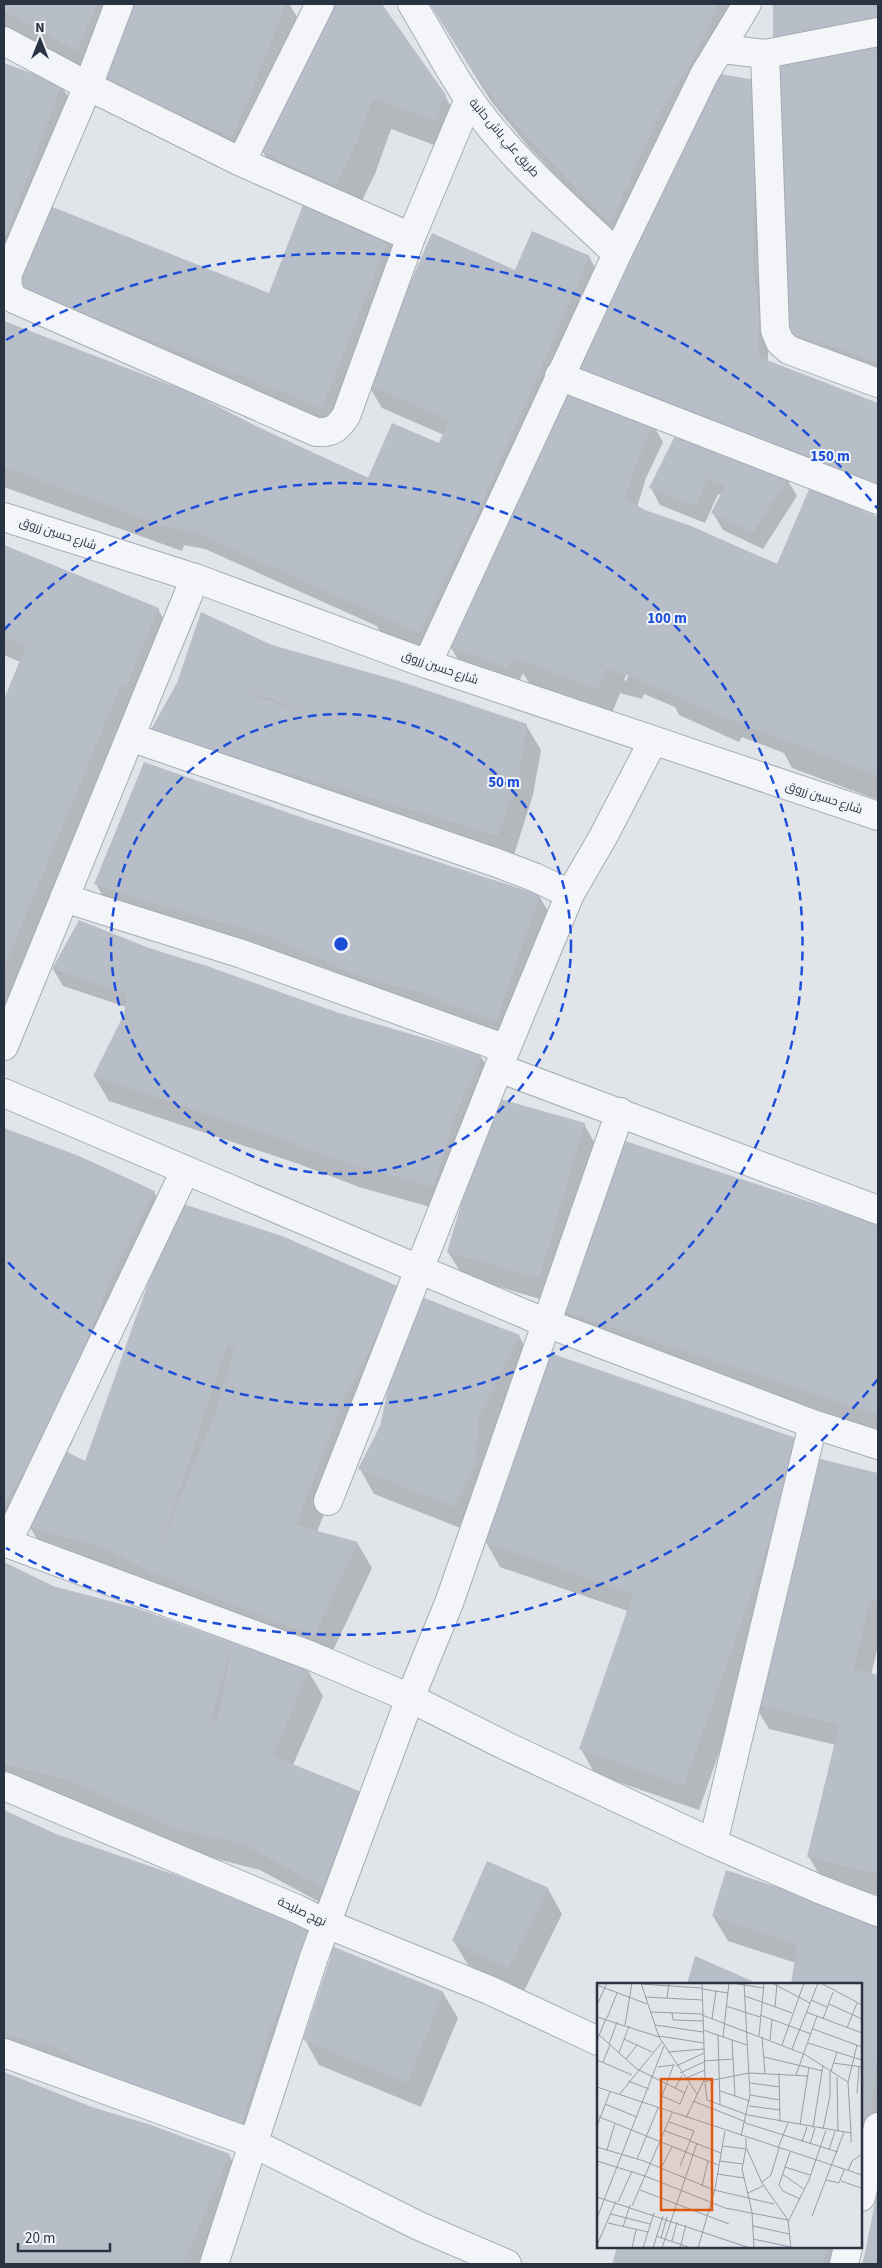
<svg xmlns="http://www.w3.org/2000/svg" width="882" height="2268" viewBox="0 0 882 2268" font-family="'Source Sans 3',Cairo,sans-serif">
<rect width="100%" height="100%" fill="#e1e5ea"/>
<!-- shadow -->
<path fill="#0003" fill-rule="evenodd" d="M 4,4 L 129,4 L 95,82 L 4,31 Z
M 134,4 L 289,4 L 297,17 L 261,111 L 241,153 L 114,92 L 104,75 Z
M 327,4 L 381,4 L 445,96 L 463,128 L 453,152 L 391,129 L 375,174 L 354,217 L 280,182 L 262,150 Z
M 430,4 L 738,4 L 712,74 L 755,82 L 768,328 L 768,362 L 878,404 L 878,500 L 696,433 L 679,160 L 711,81 L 624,248 L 527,145 L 491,101 Z
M 774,4 L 878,4 L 878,376 L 798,349 L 788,332 Z
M 4,64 L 61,85 L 71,102 L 4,305 Z
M 389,240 L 403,265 L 336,432 L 19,287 L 269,294 Z
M 589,257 L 599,274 L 434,657 L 381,634 L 377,626 L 205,549 L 184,545 L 182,551 L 4,487 L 4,322 L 191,394 L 256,428 L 369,478 L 440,445 L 444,435 L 382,408 L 367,383 L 514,271 Z
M 653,425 L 663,442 L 646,478 L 637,507 L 647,512 L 778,564 L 811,488 L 878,518 L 878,800 L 792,768 L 784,753 L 742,737 L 739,742 L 679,715 L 675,707 L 644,694 L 642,699 L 620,693 L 612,713 L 529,683 L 523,673 L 518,684 L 460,663 L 450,646 ZM 652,620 L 655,620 L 626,681 L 624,680 Z
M 676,436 L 787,479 L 797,496 L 763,549 L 723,530 L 713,513 L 721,495 L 718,494 L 705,523 L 660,505 L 651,488 Z
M 4,546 L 158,609 L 172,634 L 13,1005 L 4,1002 L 4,702 L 20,662 L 4,655 Z
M 271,646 L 526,725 L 541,750 L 533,795 L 512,861 L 162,748 Z
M 306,821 L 539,896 L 554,921 L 511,1046 L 110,909 L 96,884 Z
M 149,949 L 338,1014 L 481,1057 L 495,1081 L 448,1212 L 359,1187 L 296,1163 L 109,1101 L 94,1076 L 125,1014 L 126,1007 L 63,986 L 53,969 Z
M 584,1124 L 598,1149 L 553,1303 L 463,1276 L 448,1252 Z
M 4,1129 L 79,1157 L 154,1192 L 169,1217 L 127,1298 L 71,1445 L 66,1453 L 88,1464 L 136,1317 L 401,1289 L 519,1336 L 533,1361 L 468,1531 L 374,1494 L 360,1469 L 381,1426 L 393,1375 L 358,1426 L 317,1532 L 358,1544 L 372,1568 L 328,1661 L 44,1551 L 30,1527 L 4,1537 Z
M 619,1141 L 878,1225 L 878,1434 L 578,1336 L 563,1311 Z
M 814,1459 L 878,1474 L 878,1646 L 871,1675 L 878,1677 L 878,1895 L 823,1881 L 809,1857 L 836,1745 L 769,1729 L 754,1704 L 788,1555 L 699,1810 L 595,1774 L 581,1749 L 628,1611 L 500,1567 L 486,1542 Z
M 4,1564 L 52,1587 L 308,1671 L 323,1696 L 293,1765 L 358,1792 L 372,1817 L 338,1912 L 260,1870 L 189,1852 L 84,1804 L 12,1787 L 4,1777 Z
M 4,1813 L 56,1835 L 314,1933 L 329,1958 L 284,2055 L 251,2144 L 4,2055 Z
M 548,1889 L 562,1914 L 523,1993 L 468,1965 L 453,1940 Z
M 713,1916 L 878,1922 L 878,2143 L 861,2137 L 861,1984 L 793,1984 L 796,1963 L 728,1941 Z
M 696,1958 L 755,1984 L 688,1984 Z
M 443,1993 L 458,2018 L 421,2107 L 319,2065 L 305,2040 Z
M 4,2073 L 92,2108 L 229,2155 L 243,2180 L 208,2264 L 4,2264 Z
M 878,2194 L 878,2264 L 863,2264 L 866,2254 Z
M 618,2247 L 841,2247 L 837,2264 L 613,2264 Z"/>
<!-- building -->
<path fill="#b8bec7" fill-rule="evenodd" d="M 4,4 L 97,4 L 77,51 L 4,11 Z
M 132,4 L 286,4 L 251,93 L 232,137 L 170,110 L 102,75 Z
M 326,4 L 382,4 L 446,95 L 435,121 L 373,98 L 357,141 L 335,186 L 261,151 Z
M 430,4 L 718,4 L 709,28 L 688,68 L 671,94 L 658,117 L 610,224 L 511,120 L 475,75 Z
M 773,4 L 878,4 L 878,16 L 773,41 Z
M 878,44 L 878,363 L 832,346 L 787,332 L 779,143 L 779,64 Z
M 4,63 L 62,84 L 4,241 Z
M 713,73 L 756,80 L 753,269 L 759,310 L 759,357 L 878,403 L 878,487 L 576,370 L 658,194 L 678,160 Z
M 303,205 L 389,239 L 322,408 L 17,287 L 50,206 L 269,293 Z
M 532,231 L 590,256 L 473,523 L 419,633 L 194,532 L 167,527 L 4,467 L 4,321 L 192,393 L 256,426 L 368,478 L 392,423 L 439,443 L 449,420 L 366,384 L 432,233 L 515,270 Z
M 563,391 L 654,424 L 637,461 L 625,498 L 645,510 L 691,526 L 777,564 L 810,487 L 878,517 L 878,776 L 725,718 L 627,675 L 606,669 L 598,689 L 513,658 L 508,668 L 449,646 Z
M 676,434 L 788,478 L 753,533 L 711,513 L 725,486 L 708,478 L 695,506 L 649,488 Z
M 4,545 L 159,608 L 126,687 L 121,685 L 4,968 L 4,699 L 26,646 L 4,637 Z
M 201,612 L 272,645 L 399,681 L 527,724 L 520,770 L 498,836 L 299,776 L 215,754 L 150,731 L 177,683 ZM 245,693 L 267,697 L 312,714 Z
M 144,762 L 306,819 L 540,895 L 496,1022 L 418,992 L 353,974 L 263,934 L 162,906 L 94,884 Z
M 79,920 L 149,948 L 207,966 L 339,1013 L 482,1055 L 455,1116 L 434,1187 L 343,1162 L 281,1139 L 93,1076 L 124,1014 L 127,994 L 52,969 Z
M 493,1097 L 585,1123 L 539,1278 L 447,1252 Z
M 4,1128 L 79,1156 L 155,1191 L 113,1273 L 58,1419 L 4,1504 Z
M 619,1139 L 878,1224 L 878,1415 L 562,1311 Z
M 177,1202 L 282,1236 L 402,1288 L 345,1397 L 296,1525 L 358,1542 L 314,1636 L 152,1573 L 107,1549 L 29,1527 L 65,1451 L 85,1461 ZM 227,1345 L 234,1348 L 214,1418 L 178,1501 L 159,1552 Z
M 419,1296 L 520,1335 L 479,1416 L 475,1464 L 454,1507 L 358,1469 L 380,1426 L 389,1384 Z
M 550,1353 L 805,1441 L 684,1786 L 579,1749 L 633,1594 L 484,1542 Z
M 812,1457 L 878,1473 L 878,1602 L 870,1600 L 853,1669 L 878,1675 L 878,1874 L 807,1857 L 839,1725 L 753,1704 Z
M 4,1562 L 53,1586 L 136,1608 L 309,1670 L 273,1756 L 359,1791 L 324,1888 L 245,1845 L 174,1828 L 68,1780 L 4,1764 ZM 232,1646 L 217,1721 L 212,1718 L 208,1729 Z
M 4,1810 L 56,1834 L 176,1875 L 315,1932 L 270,2030 L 241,2128 L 114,2082 L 56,2048 L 4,2034 Z
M 487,1861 L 549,1888 L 508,1969 L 452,1941 Z
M 726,1870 L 878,1921 L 878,2049 L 870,2120 L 861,2117 L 861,1984 L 791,1984 L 797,1944 L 712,1916 Z
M 332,1946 L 444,1992 L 407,2083 L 303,2040 L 330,1959 Z
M 695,1956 L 759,1984 L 687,1984 Z
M 4,2072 L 92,2107 L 151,2125 L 230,2154 L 183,2264 L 4,2264 Z
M 877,2192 L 878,2264 L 862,2264 L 865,2253 Z
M 617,2247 L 828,2247 L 823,2264 L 612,2264 Z"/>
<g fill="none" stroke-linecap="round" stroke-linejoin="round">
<defs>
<path id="minor" d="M 119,4 L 88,86 L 9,271 C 6,282 7,289 14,299 L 316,432 C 332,433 337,429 346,416 L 411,237 L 469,99
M 4,41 L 88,86 L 241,162 L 411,237
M 722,49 L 765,54 L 878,32
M 765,54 L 775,330 L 780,342 L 789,350 L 878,383
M 241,162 L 320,4
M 617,254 L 704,75 L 747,4
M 559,376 L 878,500
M 130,737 L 497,863 L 534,877 L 570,894 L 506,1049 L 328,1501
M 570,894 L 603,837 L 653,741
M 64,898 L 242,954 L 506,1049
M 4,1046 L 195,578
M 499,1068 L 878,1210
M 4,1093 L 546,1323 L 813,1424 L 878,1445
M 4,1542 L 309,1655 L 410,1698 L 504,1745 L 713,1843 L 819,1889 L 878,1912
M 7,1543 L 185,1171
M 4,1786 L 297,1909 L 327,1924 L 489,1990 L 598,2041
M 713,1843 L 813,1424
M 4,2053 L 255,2144 L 419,2226 L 507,2264
M 861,2197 L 878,2127
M 214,2264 L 314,1957 L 410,1698 L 449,1603 L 620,1112
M 844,2264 L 848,2247"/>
<path id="tertiary" d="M 412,4 C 431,35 448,69 469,99 C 510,158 566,205 617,254 L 427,664
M 4,517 L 195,578 L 427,664 L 878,816"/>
</defs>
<!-- minor casing -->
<use href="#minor" stroke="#a6acb4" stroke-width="30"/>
<!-- tertiary casing -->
<use href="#tertiary" stroke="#a6acb4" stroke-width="30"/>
<!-- minor -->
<use href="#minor" stroke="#f4f5f8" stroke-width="28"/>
<!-- tertiary -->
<use href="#tertiary" stroke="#f4f5f8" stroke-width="28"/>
</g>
<!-- distance rings -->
<g fill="none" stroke="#1d4ed8" stroke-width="2.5" stroke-dasharray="9 6">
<circle cx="341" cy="944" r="230"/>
<path d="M4 630A461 461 0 1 1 4 1258"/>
<path d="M878 1379A691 691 0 0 1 6 1548M6 340A691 691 0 0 1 878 509"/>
</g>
<g text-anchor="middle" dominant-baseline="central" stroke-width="4" stroke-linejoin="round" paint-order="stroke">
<!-- street labels -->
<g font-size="12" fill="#293342" stroke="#f0f3f7">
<text transform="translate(504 138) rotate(49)">طريق علي باش حانبة</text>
<text transform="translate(58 534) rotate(18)">شارع حسين زروق</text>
<text transform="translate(440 668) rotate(19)">شارع حسين زروق</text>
<text transform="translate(824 798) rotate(18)">شارع حسين زروق</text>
<text transform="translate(302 1912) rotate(25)">نهج صليحة</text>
</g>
</g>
<!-- overview -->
<g transform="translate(597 1983)">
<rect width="265" height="265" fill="#e1e5ea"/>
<path fill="none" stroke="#979ea7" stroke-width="1" d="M 44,0 L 62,54 L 100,111M 135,0 L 166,5M 175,0 L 213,20M 224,0 L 265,22M 44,1 L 105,5M 0,2 L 50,21M 105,6 L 131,10M 148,13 L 195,30M 48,14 L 105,17M 70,15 L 72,0M 214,17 L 230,24M 232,21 L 265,36M 0,22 L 10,0M 129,23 L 163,34M 178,24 L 180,0M 53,29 L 105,31M 209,29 L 265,50M 75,30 L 76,37 L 106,38M 105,32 L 207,71 L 251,99M 163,32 L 214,51M 0,34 L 62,54M 10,35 L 20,10M 115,36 L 119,8M 226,36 L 236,9M 28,42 L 35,0M 58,42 L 106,49M 250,45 L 260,20M 216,46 L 265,64M 106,47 L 150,62M 0,50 L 40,86 L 88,110M 121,52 L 123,122M 62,53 L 107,60M 162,53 L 167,0M 126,54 L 132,0M 165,54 L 168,90M 27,56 L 55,69M 135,57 L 138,113M 173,57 L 175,36M 0,58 L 9,35M 211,60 L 265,77M 12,61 L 20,39M 185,62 L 207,0M 195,66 L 221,0M 71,69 L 107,66M 22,70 L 32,43M 167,74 L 226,88M 29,76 L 40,62M 0,77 L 35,92M 107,78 L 136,76M 6,79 L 13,62M 236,80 L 265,84M 77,81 L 65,113 L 83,121 L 91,102M 79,83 L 107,70M 61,84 L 77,82M 234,88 L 240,69M 83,90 L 107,79M 182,90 L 183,139M 199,92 L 220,33M 240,94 L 241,148M 87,96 L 108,87M 31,98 L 52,106M 106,99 L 152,90 L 211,93M 108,100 L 110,117 L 151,132M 153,100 L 183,104M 0,104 L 265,192M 78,106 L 85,92M 123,108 L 153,118M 260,111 L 262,84M 22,112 L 65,59M 153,112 L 183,117M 96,118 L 149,139M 8,121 L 40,134M 152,123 L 183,127M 151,132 L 254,150 L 254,160M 0,133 L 121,182M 89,135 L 108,95 L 105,0M 72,139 L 97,148 L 83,183M 148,140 L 241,169M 203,142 L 212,84M 0,143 L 13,109M 216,145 L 226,82M 226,146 L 233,113 L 233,88M 68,148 L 93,157M 254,150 L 251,99 L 260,62M 144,153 L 153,112 L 147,0M 149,155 L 149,164 L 165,200 L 191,237 L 194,265M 93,158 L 124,170M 205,159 L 210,144M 213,161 L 218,145M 125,163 L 149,166M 0,164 L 47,178 L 117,207 L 177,221M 149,165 L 145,186 L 155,229 L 157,265M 181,165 L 191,140M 10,167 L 18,140M 232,167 L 238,148M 193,169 L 182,202 L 186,208 L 203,216M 40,176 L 61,125M 0,178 L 48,193 L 128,225 L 191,237M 122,178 L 146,181M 188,184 L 213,192M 64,185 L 75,164M 251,188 L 255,178 L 265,171M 120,191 L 147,195M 185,191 L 207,206M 229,197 L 242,200 L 247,187M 244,198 L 264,205M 165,199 L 174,192 L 182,165M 105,203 L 111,178M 43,207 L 132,241M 151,210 L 166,203M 0,214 L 153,265M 21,219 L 35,188M 35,223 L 75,130M 14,231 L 53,241M 215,233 L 247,149M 0,235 L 67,63M 191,239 L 212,197 L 229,147M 11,240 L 51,249M 156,243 L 192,251M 26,244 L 33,222M 59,253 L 94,265M 64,255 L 70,234M 156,256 L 194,264M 75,258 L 80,239M 0,262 L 19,218M 35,265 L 39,247M 46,265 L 57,230M 56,265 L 66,233M 65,265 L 100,160M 83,265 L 89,242M 101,265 L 118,206 L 128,148"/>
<path fill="#de570f" fill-opacity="0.15" stroke="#de570f" stroke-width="2.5" d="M 64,96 L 115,96 L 115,227 L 64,227 Z"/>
<rect width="265" height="265" fill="none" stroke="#293342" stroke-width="2.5"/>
</g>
<circle cx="341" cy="944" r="8" fill="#1d4ed8" stroke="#f0f3f7" stroke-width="2.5"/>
<g font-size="15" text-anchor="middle" font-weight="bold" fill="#1d4ed8" stroke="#f0f3f7" stroke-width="4" stroke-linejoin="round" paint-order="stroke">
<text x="830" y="461">150 m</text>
<text x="667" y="623">100 m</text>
<text x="504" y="787">50 m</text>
</g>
<!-- border -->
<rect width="882" height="2268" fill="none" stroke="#293342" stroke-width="10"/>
<!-- north arrow -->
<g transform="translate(40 40)" stroke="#f0f3f7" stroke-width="4" paint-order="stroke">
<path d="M0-4L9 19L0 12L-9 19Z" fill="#293342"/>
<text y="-8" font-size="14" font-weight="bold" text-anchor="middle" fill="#293342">N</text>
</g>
<!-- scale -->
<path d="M18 2243v8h92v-8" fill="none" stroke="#293342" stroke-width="2.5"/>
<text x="25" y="2243" font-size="15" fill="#293342" stroke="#f0f3f7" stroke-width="4" paint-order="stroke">20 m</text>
</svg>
